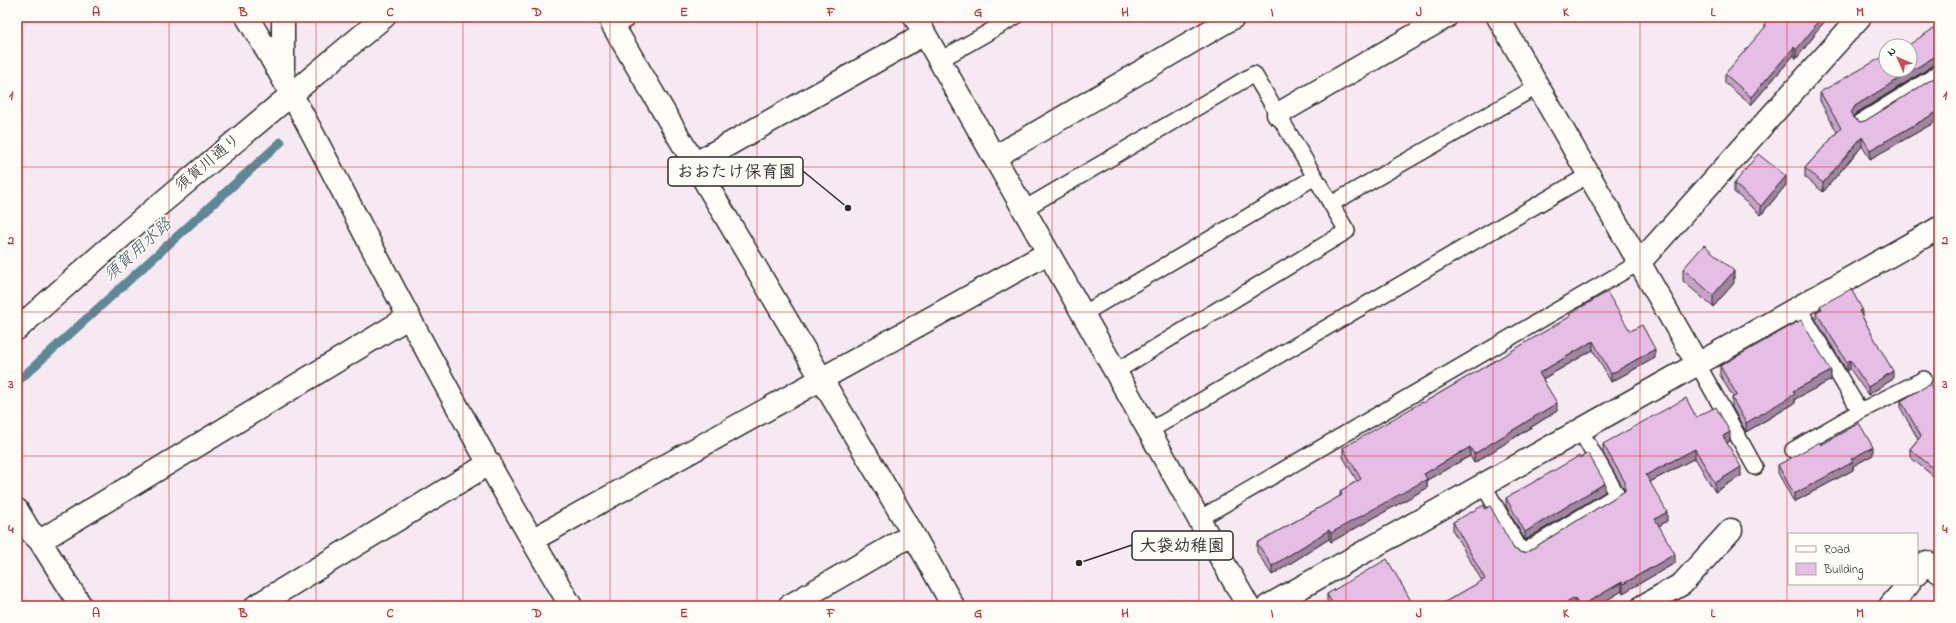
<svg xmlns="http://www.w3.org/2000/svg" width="1956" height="623" viewBox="0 0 1956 623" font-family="'Indie Flower','Klee One',sans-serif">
<rect width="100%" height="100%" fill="#f6e9f2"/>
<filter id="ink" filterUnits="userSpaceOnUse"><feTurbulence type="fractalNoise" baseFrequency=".025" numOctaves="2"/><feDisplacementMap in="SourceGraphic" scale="8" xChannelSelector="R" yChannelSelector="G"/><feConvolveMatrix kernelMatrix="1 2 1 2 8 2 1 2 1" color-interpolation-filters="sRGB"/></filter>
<g filter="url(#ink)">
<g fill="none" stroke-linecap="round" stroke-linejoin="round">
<!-- stream -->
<path stroke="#5b8995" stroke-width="9" d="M 17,382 L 281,142"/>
<defs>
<path id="service" d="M 940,60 L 1015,17
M 1860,122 L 1939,73
M 1331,204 L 1538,86
M 1024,209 L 1254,74 L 1347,231 L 1115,372
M 1798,307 L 1860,411 L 1924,379
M 1083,314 L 1315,177
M 1697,363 L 1755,467
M 1149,431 L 1590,174
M 1793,450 L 1860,411
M 1484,486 L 1522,553 L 1617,495 L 1580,430
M 1199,519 L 1640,262"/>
<path id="minor" d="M 247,17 C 294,94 334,175 376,255 C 438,373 502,491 571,606
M 624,17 L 612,24 L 913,534 L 953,606
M 915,17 L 1248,606
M 1498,17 L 1697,363
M 283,76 L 283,17
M 1278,114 L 1446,17
M 995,157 L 1234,17
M 694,164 L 924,34
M 1640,262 L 1860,17
M 17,510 L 29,530 L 40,541
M 532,540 L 1048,253
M 1917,574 L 1927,562 L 1939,572
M 81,606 L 40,541 L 409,317
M 256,606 L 490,463
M 789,606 L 913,534
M 1268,606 C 1492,481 1715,353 1939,228
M 1643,606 L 1682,584 L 1731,530
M 1890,606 L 1909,584"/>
<path id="tertiary" d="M 17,329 L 128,231 L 384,17"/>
</defs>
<!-- service casing -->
<use href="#service" stroke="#2b2b2b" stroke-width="18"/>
<!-- minor casing -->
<use href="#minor" stroke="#2b2b2b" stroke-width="25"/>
<!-- tertiary casing -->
<use href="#tertiary" stroke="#2b2b2b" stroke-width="25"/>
<!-- service -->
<use href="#service" stroke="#fdfcf7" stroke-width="15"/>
<!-- minor -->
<use href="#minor" stroke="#fdfcf7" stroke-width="22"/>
<!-- tertiary -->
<use href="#tertiary" stroke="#fdfcf7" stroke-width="22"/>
</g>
<!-- wall -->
<path fill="#c5a3c5" stroke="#2b2b2b" d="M 1765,24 L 1814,34 L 1814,36 L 1796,59 L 1794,55 L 1751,105 L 1725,83 L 1725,74 L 1765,28 Z
M 1939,25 L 1939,64 L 1934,65 L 1855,114 L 1853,118 L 1860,122 L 1865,121 L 1939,75 L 1939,120 L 1870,159 L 1862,146 L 1823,192 L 1805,177 L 1805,168 L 1837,132 L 1820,101 L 1820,92 L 1886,70 Z
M 1734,184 L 1786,185 L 1761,215 L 1734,192 Z
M 1683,269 L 1734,283 L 1713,307 L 1683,281 Z
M 1820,306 L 1862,316 L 1893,379 L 1868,395 L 1850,369 L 1847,371 L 1816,320 L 1816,312 L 1820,310 Z
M 1570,314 L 1630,331 L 1655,358 L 1611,382 L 1593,350 L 1543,379 L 1557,411 L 1474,463 L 1470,456 L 1427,480 L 1427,488 L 1331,542 L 1329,539 L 1272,575 L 1257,552 L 1257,543 L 1340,496 L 1340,491 L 1357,481 L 1343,457 L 1343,448 L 1423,403 L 1570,317 Z
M 1720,366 L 1831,380 L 1795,399 L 1795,403 L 1746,432 L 1732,407 L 1732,398 L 1733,397 L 1720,375 Z
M 1939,400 L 1939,481 L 1910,457 L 1910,449 L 1918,439 L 1901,409 L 1901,401 Z
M 1696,417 L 1730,441 L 1727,443 L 1741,476 L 1715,492 L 1695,458 L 1650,482 L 1667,521 L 1659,526 L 1675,563 L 1623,593 L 1622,591 L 1597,606 L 1438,606 L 1482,581 L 1453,531 L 1453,522 L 1485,509 L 1514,549 L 1522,553 L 1527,552 L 1625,491 L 1603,453 L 1603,444 Z
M 1821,445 L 1873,455 L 1853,466 L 1853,470 L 1794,502 L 1778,473 L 1778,465 Z
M 1605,492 L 1525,540 L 1506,506 L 1506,498 Z
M 1327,594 L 1414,606 L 1329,606 L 1327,602 Z"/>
<!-- shaded-wall -->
<path fill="#a084a0" stroke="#2b2b2b" d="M 1822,17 L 1829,17 L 1814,34 L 1814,36 L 1796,59 L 1796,50 L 1813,27 Z
M 1794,47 L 1794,55 L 1751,105 L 1751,97 Z
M 1939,55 L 1939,64 L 1934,65 L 1855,114 L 1851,122 L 1851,113 L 1855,106 L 1934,57 Z
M 1939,111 L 1939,120 L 1870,159 L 1870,150 Z
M 1862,137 L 1862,146 L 1823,192 L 1823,183 Z
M 1786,176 L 1786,185 L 1761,215 L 1761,206 Z
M 1734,271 L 1734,283 L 1713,307 L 1713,295 Z
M 1862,309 L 1862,318 L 1859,311 Z
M 1593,341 L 1593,350 L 1539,381 L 1539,373 Z
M 1655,349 L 1655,358 L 1611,382 L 1611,374 Z
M 1850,360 L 1850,369 L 1847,371 L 1847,362 Z
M 1831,371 L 1831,380 L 1795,399 L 1795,403 L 1746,432 L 1746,423 L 1793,391 Z
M 1893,371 L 1893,379 L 1868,395 L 1868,387 Z
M 1557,403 L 1557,411 L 1474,463 L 1474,454 Z
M 1730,432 L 1730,441 L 1723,445 L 1723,436 Z
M 1470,447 L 1470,456 L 1427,480 L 1427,488 L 1331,542 L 1331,533 L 1424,474 Z
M 1873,447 L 1873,455 L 1853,466 L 1853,470 L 1794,502 L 1794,494 L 1851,459 Z
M 1695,449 L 1695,458 L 1646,484 L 1646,475 Z
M 1741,467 L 1741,476 L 1715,492 L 1715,483 Z
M 1605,483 L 1605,492 L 1525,540 L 1525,532 Z
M 1667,512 L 1667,521 L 1655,528 L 1655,519 Z
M 1329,530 L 1329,539 L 1272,575 L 1272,566 Z
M 1675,554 L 1675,563 L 1623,593 L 1623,584 Z
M 1622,582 L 1622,591 L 1597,606 L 1581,606 Z
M 1575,598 L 1575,606 L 1561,606 Z"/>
<!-- building -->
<path fill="#e5bde5" stroke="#2b2b2b" d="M 1771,17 L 1822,17 L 1813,27 L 1814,28 L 1796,50 L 1794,47 L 1751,97 L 1725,74 L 1766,26 L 1765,24 Z
M 1939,25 L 1939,55 L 1934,57 L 1855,106 L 1851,113 L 1853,118 L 1860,122 L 1865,121 L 1939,75 L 1939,111 L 1870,150 L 1862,137 L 1823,183 L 1805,168 L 1841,128 L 1820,92 L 1886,55 L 1886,70 L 1910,70 L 1910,46 L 1907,46 Z
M 1758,154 L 1786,176 L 1761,206 L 1734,184 Z
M 1704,245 L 1734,271 L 1713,295 L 1683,269 Z
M 1851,289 L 1862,309 L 1859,311 L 1893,371 L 1868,387 L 1850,360 L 1847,362 L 1816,312 L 1822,309 L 1820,306 Z
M 1607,292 L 1630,331 L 1642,325 L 1655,349 L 1611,374 L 1593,341 L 1539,373 L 1557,403 L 1474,454 L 1470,447 L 1424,474 L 1427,479 L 1331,533 L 1329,530 L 1272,566 L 1257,543 L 1342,495 L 1340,491 L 1361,479 L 1343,448 L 1422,402 L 1423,403 L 1571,316 L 1570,314 Z
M 1801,320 L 1831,371 L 1793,391 L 1795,394 L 1746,423 L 1732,398 L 1737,395 L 1720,366 Z
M 1930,384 L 1939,400 L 1939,473 L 1910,449 L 1921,436 L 1901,401 Z
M 1686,398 L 1696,417 L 1716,407 L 1730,432 L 1723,436 L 1741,467 L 1715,483 L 1695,449 L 1646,475 L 1667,512 L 1655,519 L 1675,554 L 1623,584 L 1622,582 L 1581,606 L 1579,606 L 1575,598 L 1561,606 L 1438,606 L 1485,579 L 1453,522 L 1484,505 L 1485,509 L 1490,506 L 1514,549 L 1522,553 L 1527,552 L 1625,491 L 1625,482 L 1603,444 Z
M 1859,423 L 1873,447 L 1851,459 L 1853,462 L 1794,494 L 1778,465 L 1820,442 L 1821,445 Z
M 1588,453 L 1605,483 L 1525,532 L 1506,498 L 1579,456 L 1580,458 Z
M 1387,559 L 1414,606 L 1334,606 L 1327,594 Z
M 1911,601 L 1917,606 L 1907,606 Z"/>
</g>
<!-- grid -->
<path fill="none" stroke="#d62828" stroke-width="1" stroke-opacity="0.55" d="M 169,17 L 169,606M 316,17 L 316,606M 463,17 L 463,606M 610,17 L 610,606M 757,17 L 757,606M 904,17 L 904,606M 1052,17 L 1052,606M 1199,17 L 1199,606M 1346,17 L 1346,606M 1493,17 L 1493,606M 1640,17 L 1640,606M 1787,17 L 1787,606M 17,167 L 1939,167M 17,312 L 1939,312M 17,456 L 1939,456"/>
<g text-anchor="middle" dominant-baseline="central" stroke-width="3.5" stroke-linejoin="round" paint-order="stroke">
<!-- street labels -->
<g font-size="16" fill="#2b2b2b" stroke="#fdfcf7">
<text transform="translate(208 163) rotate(-40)">須賀川通り</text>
</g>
<!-- water labels -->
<g font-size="17" font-style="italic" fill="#435a60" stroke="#fdfcf7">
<text transform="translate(138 250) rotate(-42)">須賀用水路</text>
</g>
</g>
<!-- callouts -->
<path fill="none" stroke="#2b2b2b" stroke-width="1.5" d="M848 208L803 171M1079 563L1132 545"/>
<g fill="#2b2b2b" stroke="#fdfcf7" stroke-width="1.5">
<circle cx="848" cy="208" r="4"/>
<circle cx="1079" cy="563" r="4"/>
</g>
<g fill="#fdfcf7" stroke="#2b2b2b" stroke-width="1.5">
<rect x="668" y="157" width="135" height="29" rx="4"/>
<rect x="1132" y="531" width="101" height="29" rx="4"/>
</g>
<g font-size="17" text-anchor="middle" font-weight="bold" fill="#2b2b2b">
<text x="736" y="177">おおたけ保育園</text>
<text x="1182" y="551">大袋幼稚園</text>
</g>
<!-- margin -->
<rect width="1956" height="623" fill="none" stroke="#fdfcf7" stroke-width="44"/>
<!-- legend -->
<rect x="1788" y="533" width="130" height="52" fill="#fdfcf7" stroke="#a9a8a5"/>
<rect x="1796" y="546" width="20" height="6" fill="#fdfcf7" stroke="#a9a8a5"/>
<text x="1824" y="553" font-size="12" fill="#2b2b2b">Road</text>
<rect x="1796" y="563" width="20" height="12" fill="#e5bde5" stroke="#a9a8a5"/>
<text x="1824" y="573" font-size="12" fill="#2b2b2b">Building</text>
<!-- north arrow -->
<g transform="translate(1898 58) rotate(315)"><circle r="19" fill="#fdfcf7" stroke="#a9a8a5"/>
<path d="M0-3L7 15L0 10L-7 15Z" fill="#d1495b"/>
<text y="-6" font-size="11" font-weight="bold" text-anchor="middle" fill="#2b2b2b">N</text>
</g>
<rect x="22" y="22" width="1912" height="579" fill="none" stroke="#d62828" stroke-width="1.5"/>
<g font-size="13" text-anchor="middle" font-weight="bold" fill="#d62828">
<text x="96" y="16">A</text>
<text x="243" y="16">B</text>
<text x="390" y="16">C</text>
<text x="537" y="16">D</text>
<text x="684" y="16">E</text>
<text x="831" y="16">F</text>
<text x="978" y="16">G</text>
<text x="1125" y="16">H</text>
<text x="1272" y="16">I</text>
<text x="1419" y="16">J</text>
<text x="1566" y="16">K</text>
<text x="1713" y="16">L</text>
<text x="1860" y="16">M</text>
<text x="11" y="99">1</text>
<text x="1945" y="99">1</text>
<text x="11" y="244">2</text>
<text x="1945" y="244">2</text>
<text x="11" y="388">3</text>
<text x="1945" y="388">3</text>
<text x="11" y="533">4</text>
<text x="1945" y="533">4</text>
<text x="96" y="617">A</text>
<text x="243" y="617">B</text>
<text x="390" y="617">C</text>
<text x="537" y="617">D</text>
<text x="684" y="617">E</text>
<text x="831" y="617">F</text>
<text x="978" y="617">G</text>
<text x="1125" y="617">H</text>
<text x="1272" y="617">I</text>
<text x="1419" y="617">J</text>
<text x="1566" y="617">K</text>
<text x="1713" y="617">L</text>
<text x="1860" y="617">M</text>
</g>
</svg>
